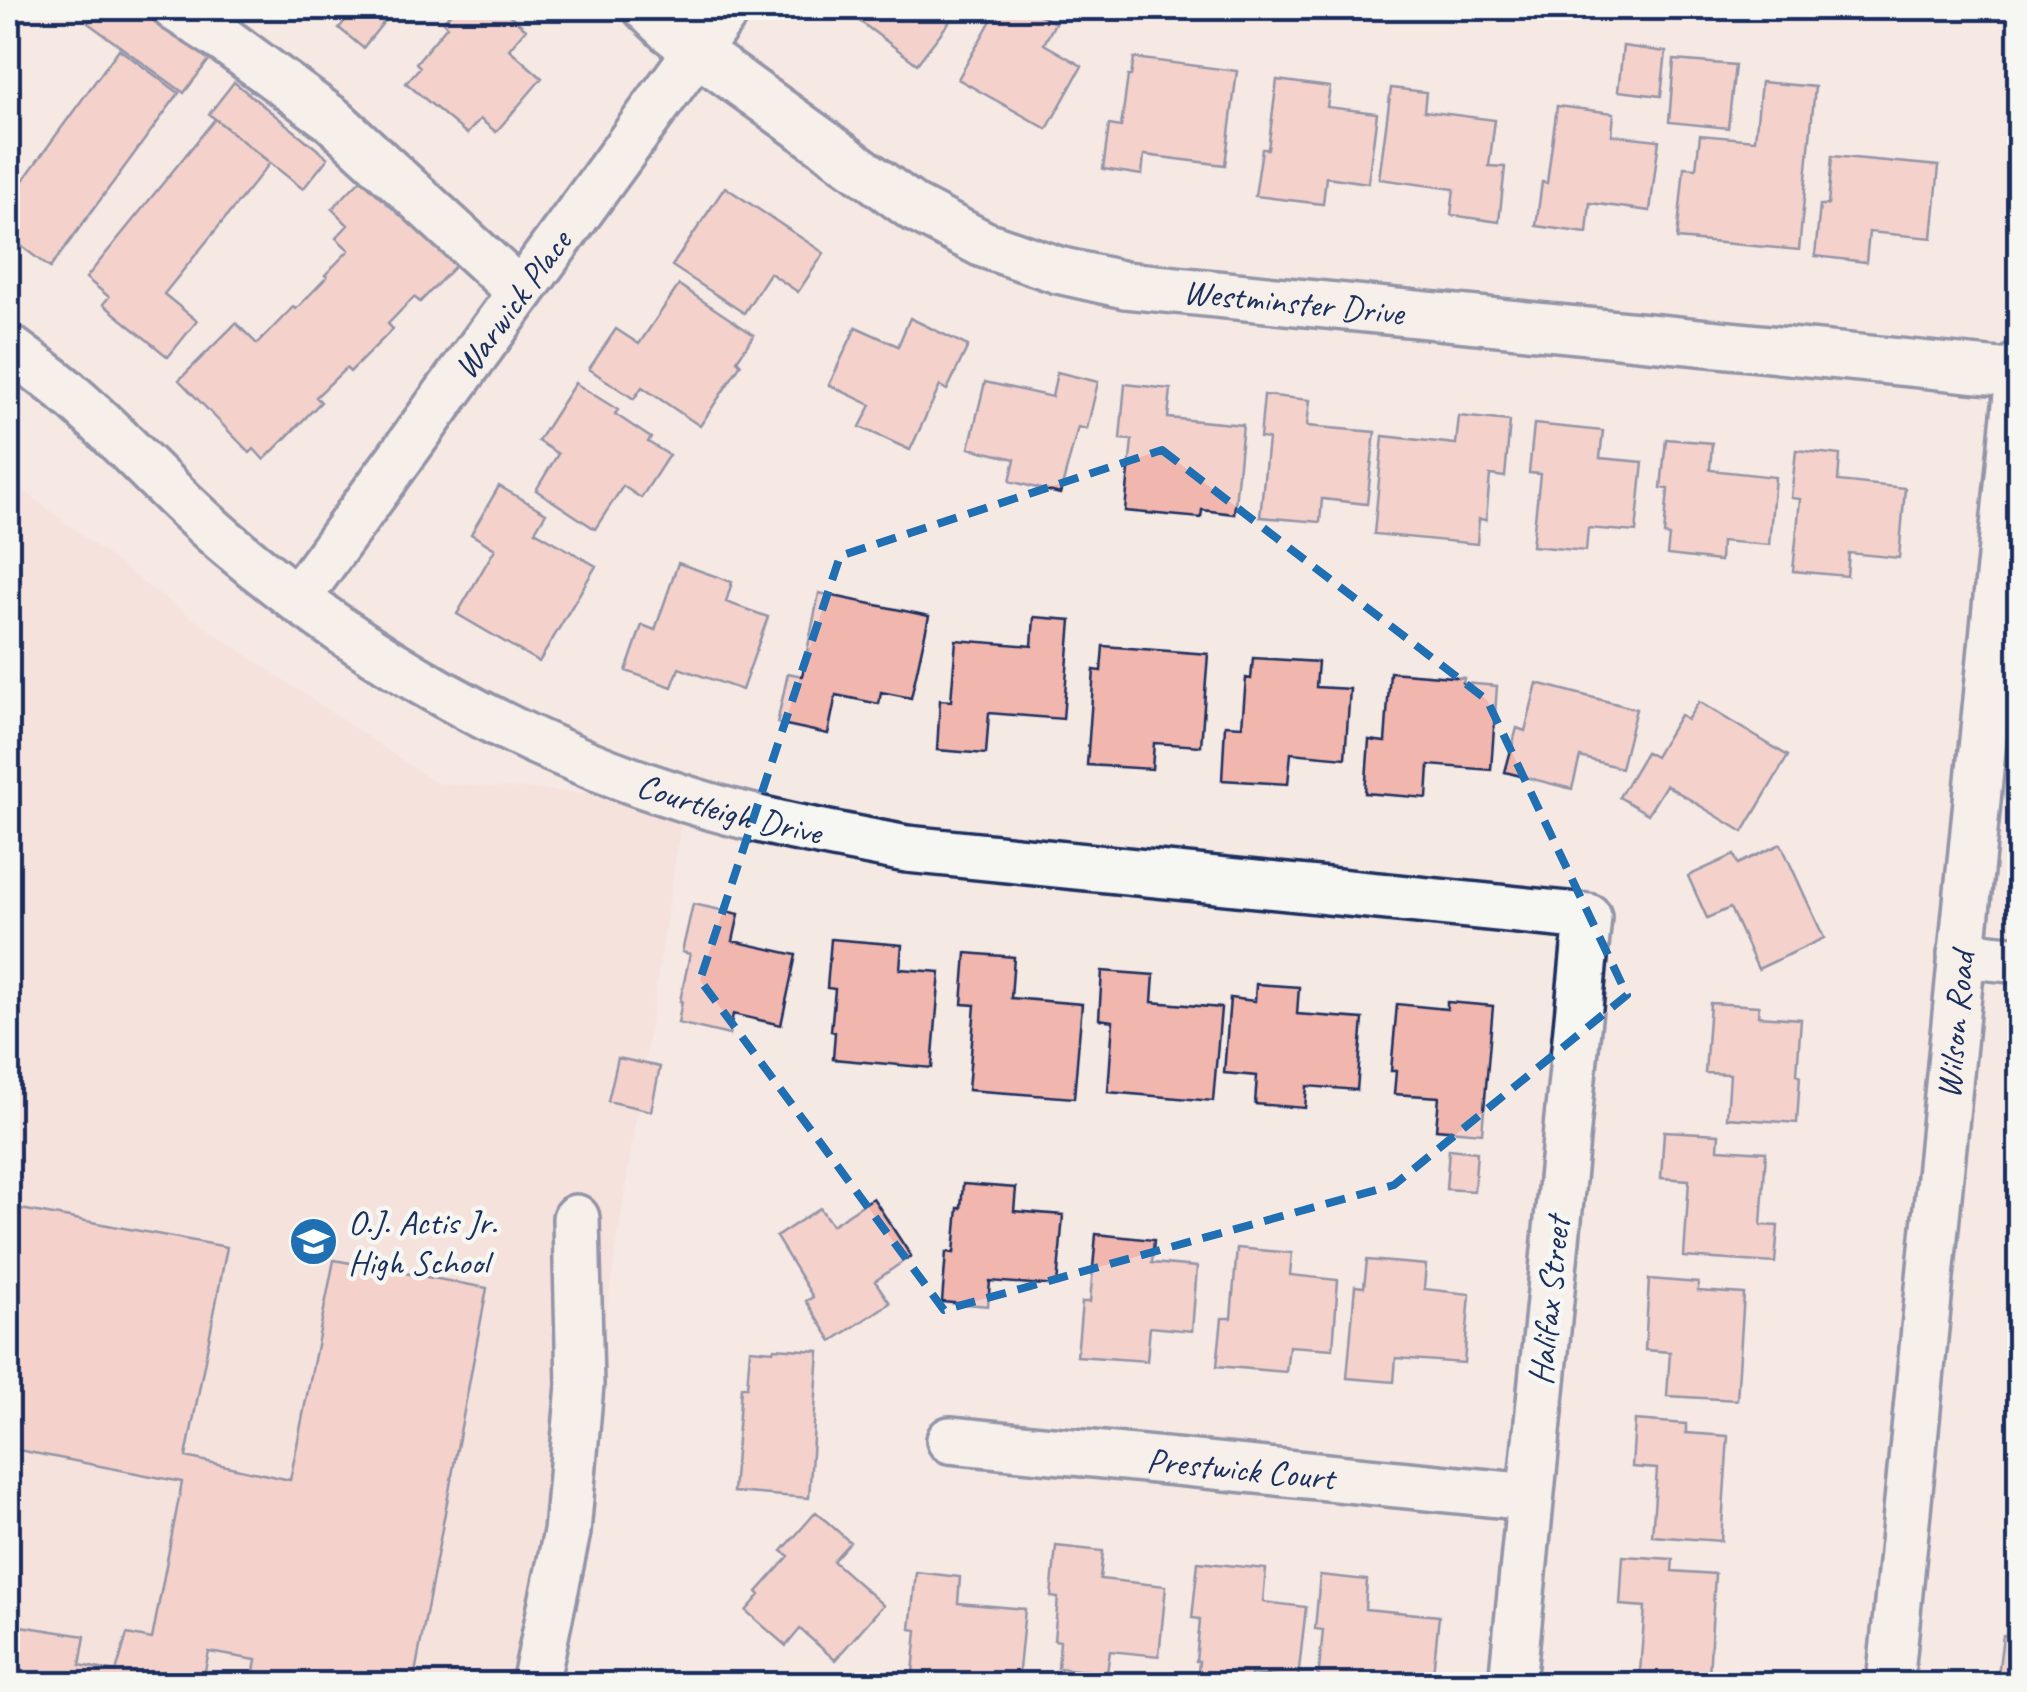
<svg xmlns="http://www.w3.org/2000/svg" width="2027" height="1692" viewBox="0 0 2027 1692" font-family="Caveat,sans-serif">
<rect width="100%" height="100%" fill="#f5e9e4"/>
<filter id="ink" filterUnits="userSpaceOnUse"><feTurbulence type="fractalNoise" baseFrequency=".01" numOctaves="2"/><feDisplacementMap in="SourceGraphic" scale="20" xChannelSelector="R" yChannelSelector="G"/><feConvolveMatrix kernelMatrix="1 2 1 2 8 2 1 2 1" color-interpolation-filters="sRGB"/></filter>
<g filter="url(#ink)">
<!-- built -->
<path fill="#f4dad4" d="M 8,478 L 169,602 L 436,783 L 685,799 L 550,1684 L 8,1684 Z"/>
<!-- building -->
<path fill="#f1b6ae" stroke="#1b2f5e" stroke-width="2.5" d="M 100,8 L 138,8 L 209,60 L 184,93 L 88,23 Z
M 325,8 L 395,8 L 363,48 L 339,28 L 344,22 Z
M 455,8 L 501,8 L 526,29 L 509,49 L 542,78 L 496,132 L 480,119 L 467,134 L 406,83 L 420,67 L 416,63 L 447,26 L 443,22 Z
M 842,8 L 960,8 L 917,64 Z
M 998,8 L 1027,8 L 1055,23 L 1044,44 L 1082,66 L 1047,129 L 958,79 Z
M 1623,46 L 1666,52 L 1661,96 L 1618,91 Z
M 119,49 L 179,93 L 50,268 L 8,236 L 8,177 L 19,186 Z
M 1134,58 L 1237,71 L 1225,165 L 1144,155 L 1142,175 L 1103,169 L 1109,125 L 1121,127 L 1128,76 L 1131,76 Z
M 1674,60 L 1735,65 L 1728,128 L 1669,122 Z
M 1277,80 L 1330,87 L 1327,107 L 1377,113 L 1368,183 L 1326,177 L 1323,204 L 1255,196 L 1262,149 L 1268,149 Z
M 234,82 L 328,158 L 303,189 L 209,114 Z
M 1761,82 L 1815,87 L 1799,250 L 1677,239 L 1684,167 L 1696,168 L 1700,135 L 1755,140 Z
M 1391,88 L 1426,92 L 1424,111 L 1495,120 L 1489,166 L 1505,167 L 1499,222 L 1451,215 L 1454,189 L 1379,179 Z
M 1557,106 L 1614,113 L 1612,135 L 1659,140 L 1650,211 L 1590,203 L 1587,233 L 1536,226 L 1542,182 L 1547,183 Z
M 215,119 L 270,163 L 164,294 L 197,321 L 168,357 L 103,304 L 109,297 L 86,278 Z
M 1832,156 L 1939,166 L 1932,238 L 1869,232 L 1866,262 L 1815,256 L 1820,205 L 1828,205 Z
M 366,174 L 457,264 L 420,302 L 414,297 L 388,324 L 393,329 L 350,372 L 346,368 L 316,397 L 321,402 L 264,460 L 254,449 L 250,453 L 179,380 L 236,323 L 257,344 L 293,307 L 296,309 L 327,277 L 325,275 L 349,250 L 336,238 L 348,225 L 332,209 Z
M 725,187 L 824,253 L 798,292 L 770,273 L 744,313 L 672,266 Z
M 679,285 L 754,335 L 737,360 L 741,364 L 700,426 L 642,387 L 634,399 L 589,369 L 616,329 L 639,344 Z
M 910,318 L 968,346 L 947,390 L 940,386 L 910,450 L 860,427 L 871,405 L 829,385 L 856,327 L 898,346 Z
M 1057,372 L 1098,382 L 1087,429 L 1078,427 L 1060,494 L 1010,481 L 1015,459 L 969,448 L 985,382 L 1052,397 Z
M 575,383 L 618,410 L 615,414 L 651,438 L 648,442 L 669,455 L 641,498 L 623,486 L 595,529 L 536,490 L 558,454 L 538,441 Z
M 1125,384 L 1171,389 L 1168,418 L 1243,425 L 1234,514 L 1202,510 L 1201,518 L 1125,511 L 1132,440 L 1120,439 Z
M 1264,395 L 1310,400 L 1307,426 L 1375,432 L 1367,504 L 1322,499 L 1320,522 L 1260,517 L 1268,439 L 1260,438 Z
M 1459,416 L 1510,421 L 1505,477 L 1490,475 L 1486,520 L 1479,519 L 1477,544 L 1374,534 L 1383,436 L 1456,444 Z
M 1534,424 L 1603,431 L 1600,458 L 1643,462 L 1636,532 L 1588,528 L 1586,551 L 1532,546 L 1540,474 L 1529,473 Z
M 1666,439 L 1712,443 L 1710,470 L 1775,477 L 1769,545 L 1721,541 L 1720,561 L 1667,555 L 1669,536 L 1664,535 L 1668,489 L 1661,488 Z
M 1796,450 L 1840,455 L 1838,481 L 1905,488 L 1899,558 L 1849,553 L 1847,576 L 1793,571 L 1800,499 L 1791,498 Z
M 499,486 L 546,513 L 535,531 L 596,566 L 539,662 L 457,614 L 495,549 L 471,534 Z
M 678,563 L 732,582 L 726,602 L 768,617 L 742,690 L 679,668 L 672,687 L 626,671 L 642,625 L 655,630 Z
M 819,593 L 929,616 L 911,698 L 881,692 L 879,704 L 836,695 L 828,734 L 777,723 L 788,673 L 802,676 Z
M 1034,617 L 1071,620 L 1063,719 L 989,713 L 986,754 L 937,750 L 940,700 L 951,701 L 956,640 L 1032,646 Z
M 1103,646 L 1208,654 L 1201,746 L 1154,743 L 1152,769 L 1087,765 L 1094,670 L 1101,671 Z
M 1253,658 L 1318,662 L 1316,687 L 1350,689 L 1345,758 L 1291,753 L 1288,784 L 1222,780 L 1225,725 L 1242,726 L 1246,678 L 1251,679 Z
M 1390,672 L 1464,678 L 1463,683 L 1497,686 L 1491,770 L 1429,765 L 1427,798 L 1365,793 L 1369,740 L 1385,742 Z
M 1537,683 L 1636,709 L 1621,768 L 1580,757 L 1572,789 L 1505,772 L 1517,728 L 1525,731 Z
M 1699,702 L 1788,756 L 1743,832 L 1666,785 L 1648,814 L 1619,797 L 1646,752 L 1655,757 L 1680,715 L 1687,720 Z
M 1781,844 L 1824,938 L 1758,969 L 1730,908 L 1707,918 L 1688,876 L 1734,855 L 1738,864 Z
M 693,904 L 739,914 L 733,941 L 796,955 L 781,1025 L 733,1014 L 729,1035 L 678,1023 L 682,1001 L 680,1001 L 690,954 L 682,952 Z
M 831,939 L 902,945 L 900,969 L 940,972 L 932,1068 L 833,1059 L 835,1032 L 831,1031 L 835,989 L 827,988 Z
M 966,953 L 1014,957 L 1011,998 L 1082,1004 L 1074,1098 L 968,1090 L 975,1005 L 962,1004 Z
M 1102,971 L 1154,975 L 1152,1002 L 1221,1008 L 1213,1101 L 1108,1092 L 1113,1021 L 1099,1019 Z
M 1256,984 L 1299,987 L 1297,1014 L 1363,1019 L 1357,1090 L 1307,1086 L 1305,1108 L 1255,1104 L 1257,1076 L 1224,1073 L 1230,998 L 1255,1001 Z
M 1447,1002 L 1493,1006 L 1482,1133 L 1436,1129 L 1439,1097 L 1394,1094 L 1396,1071 L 1391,1071 L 1397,1004 L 1447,1009 Z
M 1710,1003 L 1759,1006 L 1758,1016 L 1801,1019 L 1797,1074 L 1800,1075 L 1797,1123 L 1727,1118 L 1730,1074 L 1705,1073 Z
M 618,1058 L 660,1067 L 651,1111 L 608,1101 Z
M 1664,1131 L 1719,1134 L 1718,1149 L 1766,1152 L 1761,1225 L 1778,1226 L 1775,1263 L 1684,1257 L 1689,1180 L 1661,1178 Z
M 1449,1149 L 1477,1152 L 1474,1191 L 1446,1189 Z
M 963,1184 L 1016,1188 L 1014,1211 L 1063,1215 L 1057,1286 L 990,1281 L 988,1306 L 942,1302 L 946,1252 L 954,1253 L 958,1208 L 961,1208 Z
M 873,1198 L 911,1256 L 875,1281 L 890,1303 L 832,1341 L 806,1301 L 813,1297 L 776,1237 L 820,1208 L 832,1225 Z
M 10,1207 L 227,1247 L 186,1457 L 290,1480 L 334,1260 L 487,1288 L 413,1684 L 252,1684 L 256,1660 L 209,1652 L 202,1684 L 8,1684 L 8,1624 L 85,1636 L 80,1665 L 116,1672 L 127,1634 L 152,1639 L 182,1482 L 8,1448 L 8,1220 Z
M 1096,1234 L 1154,1240 L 1152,1263 L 1197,1267 L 1192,1331 L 1150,1327 L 1147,1361 L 1077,1356 L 1082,1302 L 1090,1302 Z
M 1237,1248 L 1292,1253 L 1290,1275 L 1338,1280 L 1333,1349 L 1289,1346 L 1286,1372 L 1217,1366 L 1222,1318 L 1231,1318 Z
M 1367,1260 L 1426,1265 L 1424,1289 L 1470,1294 L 1464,1363 L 1396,1358 L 1394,1382 L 1347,1378 L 1355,1286 L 1364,1287 Z
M 1649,1279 L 1698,1283 L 1698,1291 L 1744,1294 L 1737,1400 L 1667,1396 L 1670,1352 L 1645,1350 Z
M 774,1348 L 819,1351 L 809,1498 L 733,1492 L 741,1387 L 747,1387 L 750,1349 L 773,1351 Z
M 1635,1420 L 1686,1424 L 1686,1433 L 1728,1436 L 1721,1541 L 1652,1536 L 1657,1469 L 1632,1467 Z
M 816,1512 L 850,1542 L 833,1561 L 883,1605 L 835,1660 L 800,1629 L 786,1646 L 746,1611 L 760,1595 L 757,1592 L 789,1556 L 782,1551 Z
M 2020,1536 L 2020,1600 L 2013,1599 Z
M 1056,1546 L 1103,1551 L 1100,1579 L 1166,1586 L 1159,1656 L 1110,1651 L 1107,1673 L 1058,1668 L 1060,1641 L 1054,1640 L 1058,1598 L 1051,1597 Z
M 1623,1556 L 1673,1559 L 1672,1571 L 1715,1574 L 1709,1676 L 1640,1672 L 1645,1607 L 1620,1605 Z
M 1198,1562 L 1266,1569 L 1263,1602 L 1306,1607 L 1298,1679 L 1251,1674 L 1250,1684 L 1197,1684 L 1199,1661 L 1196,1661 L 1200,1619 L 1192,1618 Z
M 916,1572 L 960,1577 L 958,1603 L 1025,1609 L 1018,1680 L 967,1675 L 966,1684 L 912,1684 L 917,1630 L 910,1629 Z
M 1320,1575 L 1367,1580 L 1365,1609 L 1439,1616 L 1432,1684 L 1361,1684 L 1318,1680 L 1323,1630 L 1315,1629 Z
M 2003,1635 L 2020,1636 L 2020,1684 L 1997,1684 Z"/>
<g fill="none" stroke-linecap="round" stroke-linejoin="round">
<defs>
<g id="minor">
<path d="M 175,8 L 223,39 L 333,120 L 520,292"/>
<path id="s1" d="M 646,8 L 668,29 L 696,51 L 914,208 L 983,244 L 1058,270 L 1125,285 L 2020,374"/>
<path id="s2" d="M 8,347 C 27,362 49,376 68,393 C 123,440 171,496 227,543 C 361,657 518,747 686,799 C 758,822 833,835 907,849 L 1588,917 L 1512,1684"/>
<path id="s3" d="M 297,599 L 728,8"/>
<path d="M 1961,954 L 2020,960"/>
<path id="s4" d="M 950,1440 L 1530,1497"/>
<path d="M 535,1684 L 567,1532 L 580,1385 L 576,1218"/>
<path id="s5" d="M 1890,1684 L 2020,364"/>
</g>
</defs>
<!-- minor casing -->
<use href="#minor" stroke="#1b2f5e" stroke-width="52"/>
<!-- minor -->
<use href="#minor" stroke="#f6f6f2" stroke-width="45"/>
</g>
</g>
<!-- marked area -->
<path d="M0 0H2027V1692H0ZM 1162,450 L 1487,700 L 1627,995 L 1394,1185 L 944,1310 L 700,980 L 840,556 Z" fill="#f5e9e4" fill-opacity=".55" fill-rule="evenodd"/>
<path fill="none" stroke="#1f6fb2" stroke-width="8" stroke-dasharray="20 12" stroke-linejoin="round" d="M 1162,450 L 1487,700 L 1627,995 L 1394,1185 L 944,1310 L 700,980 L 840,556 Z"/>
<!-- icons -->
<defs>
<symbol id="school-disc" viewBox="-11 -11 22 22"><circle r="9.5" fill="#1f6fb2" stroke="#f6f6f2"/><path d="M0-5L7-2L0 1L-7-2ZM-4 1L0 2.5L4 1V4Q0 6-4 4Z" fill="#fff"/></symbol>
</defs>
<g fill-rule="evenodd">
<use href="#school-disc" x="286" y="1214" width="55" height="55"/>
</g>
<g text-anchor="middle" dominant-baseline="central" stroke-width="9" stroke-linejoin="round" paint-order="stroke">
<!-- street labels -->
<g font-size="35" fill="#1b2f5e" stroke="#f6f6f2">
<text stroke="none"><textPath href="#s1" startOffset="730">Westminster Drive</textPath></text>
<text stroke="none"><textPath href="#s3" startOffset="365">Warwick Place</textPath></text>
<text stroke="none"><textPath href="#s2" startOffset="868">Courtleigh Drive</textPath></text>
<text stroke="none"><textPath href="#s5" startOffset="662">Wilson Road</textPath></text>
<text transform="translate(1549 1301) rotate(-84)">Halifax Street</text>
<text stroke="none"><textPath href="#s4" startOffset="292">Prestwick Court</textPath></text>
</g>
<!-- poi labels -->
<g font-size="35" fill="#1b2f5e" stroke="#f6f6f2" text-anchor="start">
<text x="348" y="1222">O.J. Actis Jr.<tspan x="348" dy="40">High School</tspan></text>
</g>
</g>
<!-- margin -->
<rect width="2027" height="1692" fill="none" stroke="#f6f6f2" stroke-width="40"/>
<rect x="20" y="20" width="1987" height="1652" fill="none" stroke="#1b2f5e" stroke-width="4" filter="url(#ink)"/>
</svg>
